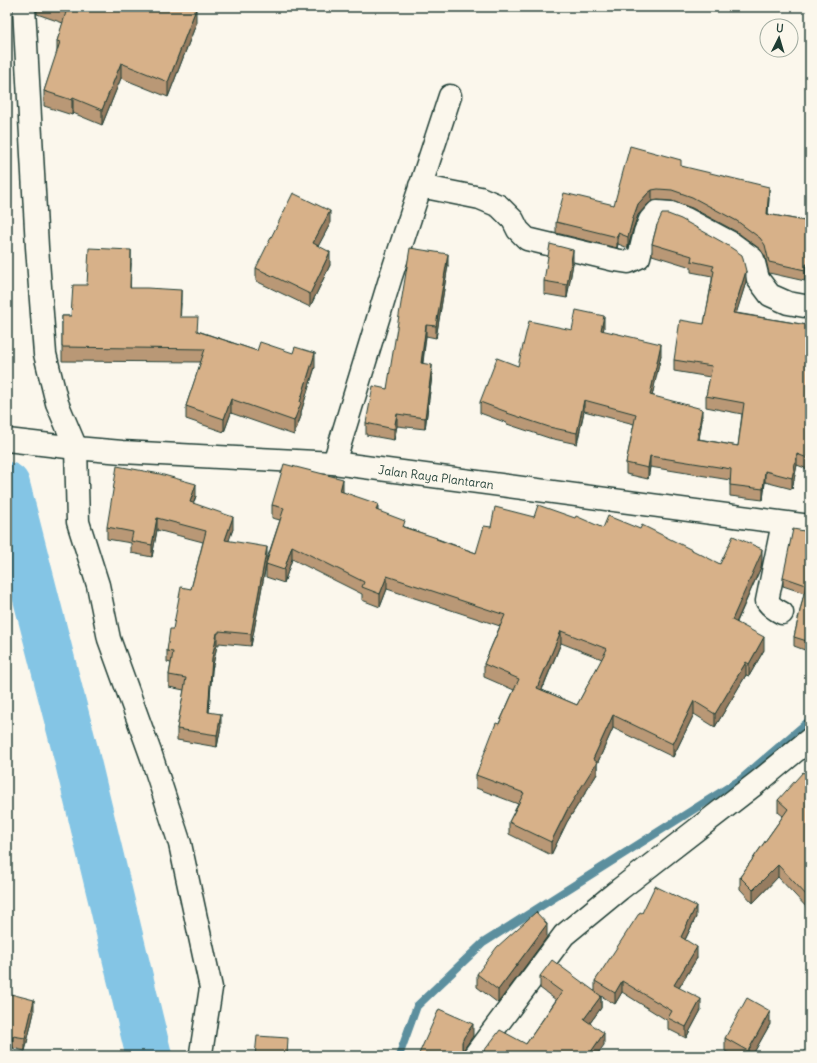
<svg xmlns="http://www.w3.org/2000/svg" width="817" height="1063" viewBox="0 0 817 1063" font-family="Delius,sans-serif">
<rect width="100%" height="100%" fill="#fbf7ec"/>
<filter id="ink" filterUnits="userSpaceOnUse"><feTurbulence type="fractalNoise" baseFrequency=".025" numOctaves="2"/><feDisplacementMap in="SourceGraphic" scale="8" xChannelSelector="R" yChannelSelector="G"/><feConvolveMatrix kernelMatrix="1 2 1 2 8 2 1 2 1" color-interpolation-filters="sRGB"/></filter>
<g filter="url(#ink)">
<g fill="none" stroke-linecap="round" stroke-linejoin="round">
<!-- stream -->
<path stroke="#5c8f9e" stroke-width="8" d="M 399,1056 L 417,1006 L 483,943 L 740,780 L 810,720"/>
<!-- river -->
<path stroke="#84c5e5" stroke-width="46" d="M 7,485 L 76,754 L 149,1056"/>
<defs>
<path id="minor" d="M 24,7 L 37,247 L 45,354 L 57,403 L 76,448 L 78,522 L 98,585 L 109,639 L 151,755 L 180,844 L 211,988 L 201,1053 L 202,1056
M 420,186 L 480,198 L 499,206 L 513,220 L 518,230 L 527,239 L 615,260 L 628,262 L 639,257 L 645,232 L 650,220 L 657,212 L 671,213 L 686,219 L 731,243 L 753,259 L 758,279 L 770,295 L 788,303 L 810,307
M 334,463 L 391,276 L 450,96
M 782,613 C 776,610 771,607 767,601 L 783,523
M 474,1056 L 564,935 L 620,889 L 763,778 L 810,739"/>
<g id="secondary">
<path id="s1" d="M 7,440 L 76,448 L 122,452 L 334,463 L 810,526"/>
</g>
</defs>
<!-- minor casing -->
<use href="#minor" stroke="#1f3d34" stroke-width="25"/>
<!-- secondary casing -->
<use href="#secondary" stroke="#1f3d34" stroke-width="25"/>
<!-- minor -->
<use href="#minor" stroke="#fbf7ec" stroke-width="22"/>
<!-- secondary -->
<use href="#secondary" stroke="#fbf7ec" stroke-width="22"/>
</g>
<!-- wall -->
<path fill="#b99876" stroke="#1f3d34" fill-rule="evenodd" d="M 37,7 L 190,7 L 196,24 L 168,97 L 121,78 L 102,125 L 73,113 L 72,115 L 44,106 L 44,91 L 57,53 L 57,41 L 63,23 L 37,14 Z
M 681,166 L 769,198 L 768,214 L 810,222 L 810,276 L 806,275 L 805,281 L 769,273 L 765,256 L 760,249 L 737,232 L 692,208 L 672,201 L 658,200 L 652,201 L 648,204 L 638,215 L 633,229 L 628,248 L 618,244 L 617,248 L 556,233 L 556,222 L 614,205 Z
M 330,224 L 318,246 L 330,265 L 310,307 L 256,281 L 256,268 Z
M 657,225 L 746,282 L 736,313 L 807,325 L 810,325 L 810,470 L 797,465 L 792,489 L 765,482 L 763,500 L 730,496 L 730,480 L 650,467 L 648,479 L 626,474 L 626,463 L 634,424 L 584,411 L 577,444 L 549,438 L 507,424 L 507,423 L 480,413 L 480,402 L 518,366 L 572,330 L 604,327 L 603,331 L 661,355 L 652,395 L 702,420 L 699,439 L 738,446 L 742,414 L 706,407 L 706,396 L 710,377 L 674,371 L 674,360 L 704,324 L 712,280 L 712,276 L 691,272 L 691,267 L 652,255 L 652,244 Z
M 131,263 L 130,288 L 181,303 L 180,317 L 198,331 L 257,351 L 315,367 L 301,412 L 301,416 L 294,435 L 231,413 L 224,432 L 186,419 L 186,406 L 201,362 L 62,361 L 62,316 L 71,316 L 87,285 Z
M 573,263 L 567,298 L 544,294 L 544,281 Z
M 448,265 L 436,338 L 426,336 L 423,363 L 432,376 L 425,429 L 397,426 L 394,440 L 366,435 L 366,423 L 387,389 Z
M 343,492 L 378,511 L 405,527 L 476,553 L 491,527 L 534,517 L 603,528 L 720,564 L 762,561 L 761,567 L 737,622 L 764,650 L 749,676 L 746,675 L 715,727 L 694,714 L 673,757 L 613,728 L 597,764 L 597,774 L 567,822 L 551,855 L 509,834 L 509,822 L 518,804 L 476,788 L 476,775 L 514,690 L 484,677 L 484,664 L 500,626 L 387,589 L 380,607 L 362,600 L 362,594 L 292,559 L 284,583 L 266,577 L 266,565 L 251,646 L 219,643 L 219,645 L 217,645 L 212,670 L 209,712 L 221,726 L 217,747 L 177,740 L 177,729 L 184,690 L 169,687 L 169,675 L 171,663 L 167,662 L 167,651 L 173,629 L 191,589 L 203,542 L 157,530 L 152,557 L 131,553 L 131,543 L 107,539 L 107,527 L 196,496 L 193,504 L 233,529 L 228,541 L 267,559 L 266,562 L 280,520 L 272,518 L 272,505 ZM 561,643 L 602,659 L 577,705 L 542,690 Z
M 810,532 L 810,652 L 794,646 L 794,637 L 804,593 L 783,586 L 783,577 Z
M 810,778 L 810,911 L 778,877 L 753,903 L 740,889 L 740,877 L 783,816 L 778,812 L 778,800 Z
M 642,913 L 696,917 L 685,940 L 697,958 L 679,988 L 701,1010 L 686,1038 L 668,1029 L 668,1021 L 622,992 L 615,1004 L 601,996 L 601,1008 L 590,1023 L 604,1045 L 526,1044 L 556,1000 L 540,988 L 540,976 L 595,991 L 595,981 Z
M 547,937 L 498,1003 L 477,987 L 477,974 Z
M 7,993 L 34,1012 L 25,1051 L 13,1048 Z
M 770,1024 L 752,1056 L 734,1056 L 725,1051 L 725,1038 Z"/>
<!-- shaded-wall -->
<path fill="#967c60" stroke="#1f3d34" d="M 196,9 L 196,24 L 168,97 L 168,82 Z
M 121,63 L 121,78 L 102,125 L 102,110 Z
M 73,98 L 73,113 L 72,115 L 72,100 Z
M 769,187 L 769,198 L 767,225 L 767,214 Z
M 652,190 L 652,201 L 648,204 L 638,215 L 633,229 L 628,248 L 628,237 L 633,218 L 638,204 L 648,193 Z
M 330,211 L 330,224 L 313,256 L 313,243 Z
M 618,233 L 618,244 L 617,248 L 617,237 Z
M 131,250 L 131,263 L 130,302 L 130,288 Z
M 573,250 L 573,263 L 567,298 L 567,285 Z
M 330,252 L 330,265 L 310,307 L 310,294 Z
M 448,254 L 448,265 L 436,338 L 436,326 Z
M 806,264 L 806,275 L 805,281 L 805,270 Z
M 746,271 L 746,282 L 733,324 L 733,313 Z
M 181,290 L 181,303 L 180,330 L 180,317 Z
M 604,316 L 604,327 L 601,341 L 601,330 Z
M 426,325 L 426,336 L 421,374 L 421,363 Z
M 661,344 L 661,355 L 650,406 L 650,395 Z
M 315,353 L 315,367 L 301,412 L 301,416 L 294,435 L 294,421 Z
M 432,365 L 432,376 L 425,429 L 425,418 Z
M 231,399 L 231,413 L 224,432 L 224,419 Z
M 584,400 L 584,411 L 577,444 L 577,433 Z
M 702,409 L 702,420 L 697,450 L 697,439 Z
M 397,414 L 397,426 L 394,440 L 394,429 Z
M 797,454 L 797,465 L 792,489 L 792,478 Z
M 650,456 L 650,467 L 648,479 L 648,468 Z
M 765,471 L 765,482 L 763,500 L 763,489 Z
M 343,479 L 343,492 L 340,491 Z
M 196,484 L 196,496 L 190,514 L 190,502 Z
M 378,504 L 378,517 L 376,510 Z
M 233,517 L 233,529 L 225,552 L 225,540 Z
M 157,518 L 157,530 L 152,557 L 152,545 Z
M 292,546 L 292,559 L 284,583 L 284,570 Z
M 267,547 L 267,559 L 251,646 L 251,634 Z
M 762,549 L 762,561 L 761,567 L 732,632 L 732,620 Z
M 387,576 L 387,589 L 380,607 L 380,594 Z
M 561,631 L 561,643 L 537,701 L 537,688 Z
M 217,633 L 217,645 L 212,670 L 208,724 L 208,712 L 212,658 Z
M 764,637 L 764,650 L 749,676 L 749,664 Z
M 746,662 L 746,675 L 715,727 L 715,714 Z
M 694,701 L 694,714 L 673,757 L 673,744 Z
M 221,714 L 221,726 L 217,747 L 217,735 Z
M 613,715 L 613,728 L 597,764 L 597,774 L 567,822 L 551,855 L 551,842 L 593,759 Z
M 778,865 L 778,877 L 753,903 L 753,890 Z
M 696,906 L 696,917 L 681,948 L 681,937 Z
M 547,924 L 547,937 L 498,1003 L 498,990 Z
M 697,947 L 697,958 L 674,996 L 674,985 Z
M 622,981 L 622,992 L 615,1004 L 615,993 Z
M 601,996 L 601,1008 L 584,1031 L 584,1019 Z
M 701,999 L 701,1010 L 686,1038 L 686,1027 Z
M 34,1000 L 34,1012 L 25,1051 L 25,1038 Z
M 770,1011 L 770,1024 L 752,1056 L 748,1056 L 748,1051 Z
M 473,1024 L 473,1036 L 464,1049 L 462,1054 L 462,1042 L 464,1037 Z
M 604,1033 L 604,1045 L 596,1056 L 588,1056 Z
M 13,1036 L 13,1048 L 11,1056 L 8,1056 Z"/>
<!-- building -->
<path fill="#d7b189" stroke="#1f3d34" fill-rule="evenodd" d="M 61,7 L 190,7 L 196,9 L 168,82 L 121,63 L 102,110 L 73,98 L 72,100 L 44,91 L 60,42 L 57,41 L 67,9 Z
M 630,146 L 681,160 L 681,166 L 769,187 L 767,214 L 810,222 L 810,265 L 806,264 L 805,270 L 769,262 L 765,245 L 760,238 L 737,221 L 692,197 L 672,190 L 658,189 L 652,190 L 648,193 L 638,204 L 633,218 L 628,237 L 618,233 L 617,237 L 556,222 L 564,193 L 614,205 Z
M 293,193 L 330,211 L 313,243 L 330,252 L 310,294 L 256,268 Z
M 662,214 L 668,214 L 681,219 L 724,243 L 742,255 L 746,271 L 733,313 L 807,325 L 808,324 L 810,325 L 810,459 L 797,454 L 792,478 L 765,471 L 763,489 L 730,485 L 731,469 L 650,456 L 648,468 L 626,463 L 636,414 L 584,400 L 577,433 L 549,427 L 507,413 L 507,412 L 480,402 L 497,358 L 518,366 L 529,321 L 572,330 L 576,310 L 604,316 L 601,330 L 661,344 L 650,395 L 702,409 L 697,439 L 738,446 L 744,403 L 706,396 L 712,366 L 674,360 L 680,320 L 704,324 L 714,271 L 712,270 L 714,266 L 691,261 L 692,256 L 652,244 L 657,225 L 661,216 Z
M 550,244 L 573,250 L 567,285 L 544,281 Z
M 89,248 L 131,250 L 130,288 L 147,288 L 181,290 L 180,317 L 198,317 L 197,331 L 257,351 L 260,342 L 293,353 L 295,347 L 315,353 L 300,402 L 301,403 L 294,421 L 231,399 L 224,419 L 186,406 L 205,349 L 62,347 L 62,316 L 71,316 L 73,285 L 87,285 Z
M 410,248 L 448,254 L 436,326 L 426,325 L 421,363 L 432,365 L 425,418 L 397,414 L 394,429 L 366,423 L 373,386 L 387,389 Z
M 284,464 L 343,479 L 340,491 L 378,504 L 376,510 L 405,521 L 403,527 L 437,538 L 436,539 L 476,553 L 484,526 L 491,527 L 495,507 L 534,517 L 538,505 L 575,518 L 576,516 L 603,528 L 608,516 L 640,529 L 642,525 L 720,564 L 733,536 L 762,549 L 761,554 L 732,620 L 764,637 L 749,664 L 746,662 L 715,714 L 694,701 L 673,744 L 613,715 L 593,759 L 597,762 L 567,810 L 551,842 L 509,822 L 524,793 L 476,775 L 496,723 L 499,724 L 519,679 L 484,664 L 505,615 L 387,576 L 380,594 L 362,587 L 364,582 L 292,546 L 284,570 L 266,564 L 284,508 L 272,505 ZM 561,631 L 607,649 L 577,705 L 537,688 Z
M 117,466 L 160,474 L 196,484 L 190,502 L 233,517 L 225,540 L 267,547 L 251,634 L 219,631 L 219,633 L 217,633 L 212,658 L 208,712 L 221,714 L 217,735 L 177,729 L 186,678 L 169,675 L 173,652 L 167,651 L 170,629 L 173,629 L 181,587 L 191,589 L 206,531 L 157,518 L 152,545 L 131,541 L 133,532 L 107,527 Z
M 793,529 L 810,532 L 810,642 L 794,637 L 806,585 L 783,577 Z
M 803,772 L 810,778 L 810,899 L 778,865 L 753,890 L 740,877 L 788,809 L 778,800 Z
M 655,886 L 696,906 L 681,937 L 697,947 L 674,985 L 701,999 L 686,1027 L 668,1018 L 672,1011 L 622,981 L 615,993 L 595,981 L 640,912 L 642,913 Z
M 536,912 L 547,924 L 498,990 L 477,974 L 497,947 Z
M 552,960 L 601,996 L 584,1019 L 604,1033 L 588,1056 L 475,1056 L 479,1055 L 484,1051 L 500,1030 L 526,1044 L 562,992 L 540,976 Z
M 7,993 L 34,1000 L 25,1038 L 13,1036 L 8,1056 L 7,1056 Z
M 747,998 L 770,1011 L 748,1051 L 725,1038 Z
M 439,1009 L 473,1024 L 464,1037 L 462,1042 L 462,1049 L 467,1054 L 472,1056 L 418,1056 Z
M 257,1036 L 288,1038 L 287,1056 L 255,1056 Z
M 343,1055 L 361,1056 L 343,1056 Z"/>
</g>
<g text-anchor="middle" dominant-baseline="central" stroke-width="3.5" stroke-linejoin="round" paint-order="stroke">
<!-- street labels -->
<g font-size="12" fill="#1f3d34" stroke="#fbf7ec">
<text stroke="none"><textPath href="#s1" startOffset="431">Jalan Raya Plantaran</textPath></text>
</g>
</g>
<!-- margin -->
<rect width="817" height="1063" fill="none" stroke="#fbf7ec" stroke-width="24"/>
<rect x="12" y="12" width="793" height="1039" fill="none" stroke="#1f3d34" stroke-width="1.5" filter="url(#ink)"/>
<!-- north arrow -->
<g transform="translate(779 38) rotate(5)"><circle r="19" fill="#fbf7ec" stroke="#a3ada2"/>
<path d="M0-3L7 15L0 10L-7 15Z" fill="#1f3d34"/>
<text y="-6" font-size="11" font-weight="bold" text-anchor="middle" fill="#1f3d34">U</text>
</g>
</svg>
